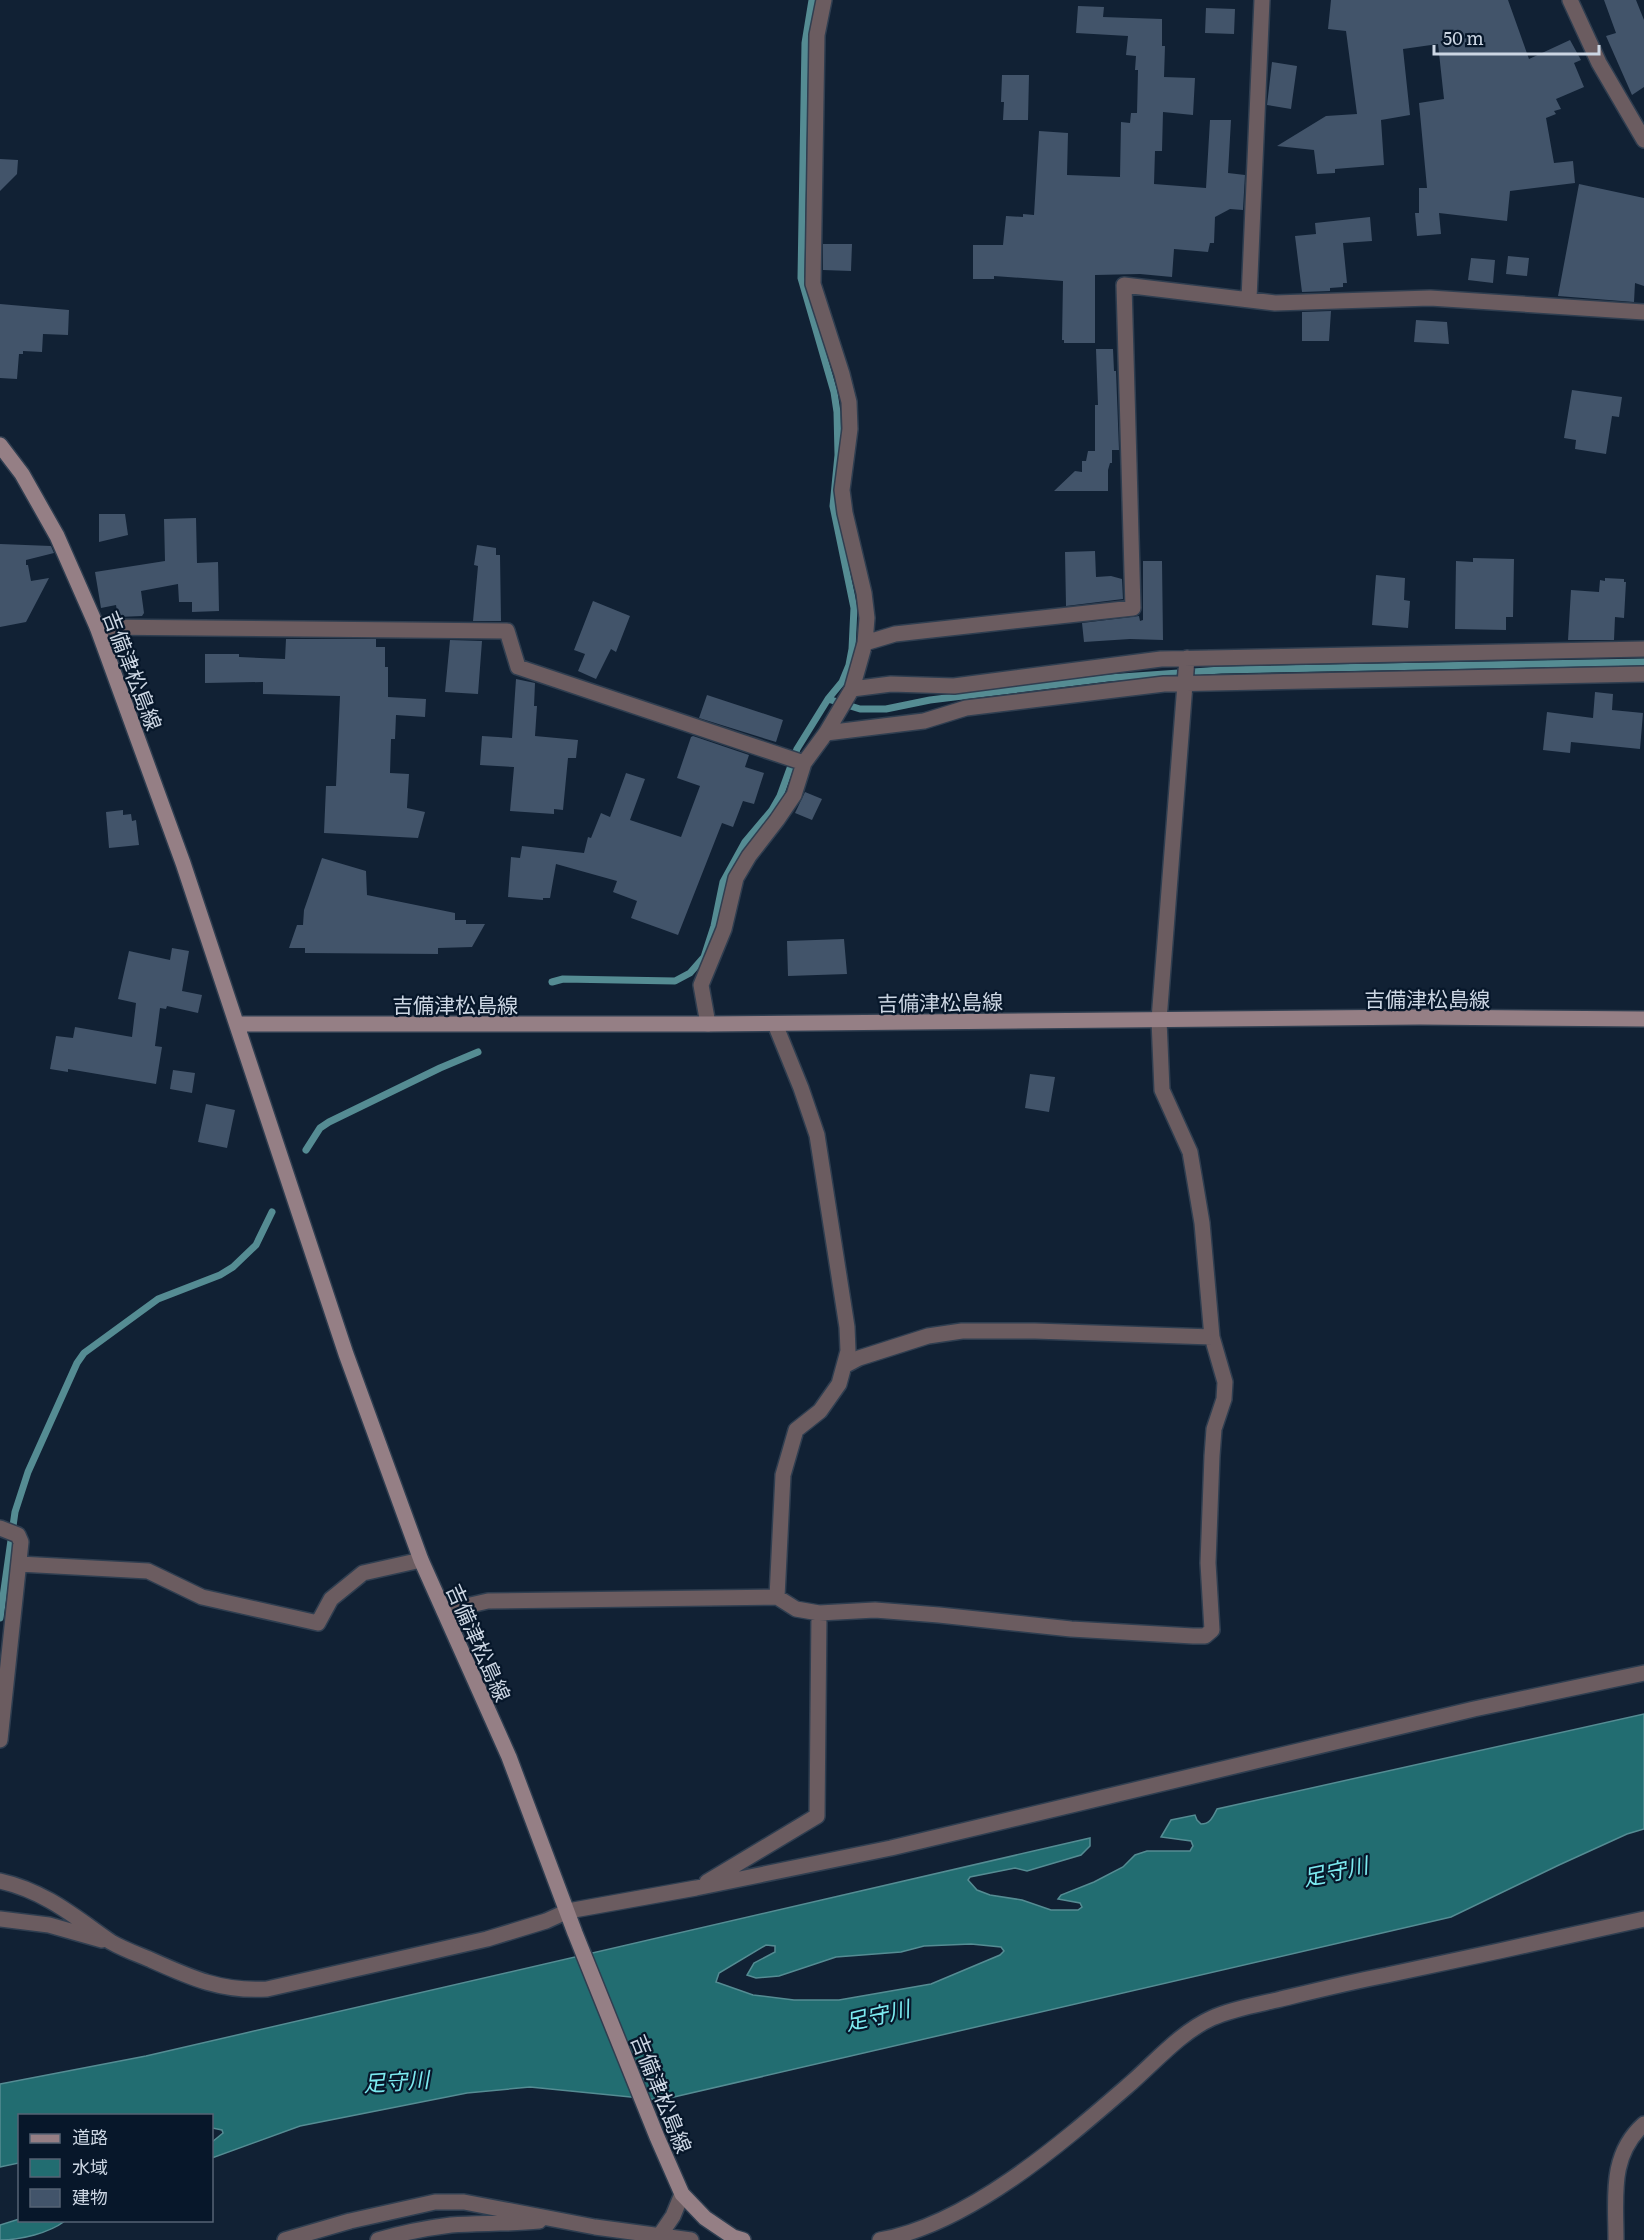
<svg xmlns="http://www.w3.org/2000/svg" width="1644" height="2240" viewBox="0 0 1644 2240" font-family="Literata,'Noto Sans JP',serif">
<rect width="100%" height="100%" fill="#112134"/>
<!-- water -->
<path fill="#226d71" stroke="#558c93" stroke-width="1.5" fill-rule="evenodd" d="M 1644,1714 L 1644,1829 L 1627,1834 L 1559,1865 L 1451,1917 L 661,2100 L 530,2087 L 467,2093 L 300,2126 L 212,2158 L 212,2142 L 223,2133 L 222,2130 L 212,2128 L 212,2116 L 20,2116 L 19,2163 L 0,2167 L 0,2084 L 146,2056 L 1090,1838 L 1090,1846 L 1081,1855 L 1027,1871 L 1015,1868 L 970,1877 L 968,1880 L 977,1890 L 990,1895 L 1022,1900 L 1051,1910 L 1078,1910 L 1082,1907 L 1080,1903 L 1058,1899 L 1061,1895 L 1094,1882 L 1123,1867 L 1135,1855 L 1147,1851 L 1190,1851 L 1193,1846 L 1191,1841 L 1161,1837 L 1171,1820 L 1195,1815 L 1197,1820 L 1201,1824 C 1210,1824 1213,1817 1217,1809 ZM 971,1944 L 1001,1947 L 1004,1951 L 1000,1955 L 931,1984 L 839,2000 L 794,2000 L 753,1995 L 716,1982 L 719,1973 L 766,1945 L 775,1946 L 775,1952 L 754,1963 L 747,1975 L 756,1978 L 779,1976 L 836,1957 L 901,1952 L 924,1946 Z
M 19,2219 L 20,2220 L 65,2221 C 49,2233 21,2240 0,2240 L 0,2225 Z"/>
<g fill="none" stroke-linecap="round" stroke-linejoin="round">
<!-- stream -->
<path stroke="#558c93" stroke-width="7" d="M 828,699 L 860,709 L 886,709 L 930,700 L 1108,678 L 1221,670 L 1644,662
M 552,982 L 563,979 L 675,981 L 690,973 L 704,957 L 714,926 L 723,882 L 745,842 L 772,810 L 780,796 L 797,749 L 828,699 L 842,682 L 849,665 L 852,649 L 854,608 L 833,506 L 838,455 L 837,412 L 834,392 L 801,278 L 805,43 L 812,0
M 306,1150 L 320,1128 L 329,1122 L 440,1068 L 478,1052
M 0,1618 L 15,1512 L 28,1472 L 77,1363 L 84,1353 L 158,1299 L 220,1275 L 233,1267 L 256,1245 L 272,1212"/>
</g>
<!-- building -->
<path fill="#42546a" d="M 1331,0 L 1508,0 L 1529,59 L 1570,40 L 1581,60 L 1574,63 L 1584,87 L 1556,99 L 1561,109 L 1554,111 L 1556,114 L 1546,118 L 1554,163 L 1573,161 L 1575,183 L 1510,191 L 1507,221 L 1439,213 L 1441,234 L 1417,236 L 1415,213 L 1419,213 L 1419,188 L 1427,188 L 1419,103 L 1444,99 L 1438,44 L 1403,49 L 1410,115 L 1381,120 L 1384,165 L 1335,169 L 1335,173 L 1317,174 L 1314,150 L 1277,146 L 1326,116 L 1357,114 L 1346,31 L 1328,29 Z
M 1604,0 L 1636,0 L 1644,20 L 1644,87 L 1632,95 L 1606,36 L 1616,33 Z
M 1078,6 L 1104,7 L 1103,17 L 1162,19 L 1162,46 L 1165,46 L 1164,77 L 1195,78 L 1193,115 L 1163,112 L 1162,151 L 1155,151 L 1154,184 L 1206,188 L 1210,120 L 1231,120 L 1228,173 L 1245,175 L 1243,210 L 1230,209 L 1215,217 L 1214,243 L 1210,243 L 1208,252 L 1174,249 L 1172,277 L 1140,274 L 1095,275 L 1095,343 L 1064,343 L 1064,340 L 1062,340 L 1063,281 L 994,276 L 994,279 L 973,279 L 973,245 L 1003,245 L 1006,216 L 1023,217 L 1023,214 L 1034,215 L 1039,131 L 1068,133 L 1067,175 L 1120,177 L 1121,122 L 1130,123 L 1131,113 L 1137,113 L 1138,70 L 1135,70 L 1136,56 L 1126,55 L 1128,36 L 1076,33 Z
M 1206,8 L 1235,9 L 1234,34 L 1205,33 Z
M 1272,62 L 1297,66 L 1291,109 L 1267,105 Z
M 1002,75 L 1029,75 L 1028,120 L 1003,120 L 1004,102 L 1001,102 Z
M 0,159 L 18,160 L 17,174 L 0,191 Z
M 1579,184 L 1644,198 L 1644,286 L 1635,283 L 1634,302 L 1558,296 Z
M 1370,217 L 1372,241 L 1343,243 L 1347,283 L 1343,283 L 1343,287 L 1330,288 L 1330,291 L 1302,292 L 1295,236 L 1316,234 L 1315,223 Z
M 823,244 L 852,244 L 851,271 L 823,270 Z
M 1508,256 L 1529,258 L 1527,276 L 1506,274 Z
M 1471,258 L 1495,260 L 1493,283 L 1468,280 Z
M 0,304 L 69,310 L 68,335 L 43,334 L 42,352 L 23,351 L 23,354 L 19,354 L 17,379 L 0,378 Z
M 1331,311 L 1329,341 L 1302,341 L 1302,312 Z
M 1416,320 L 1447,322 L 1449,344 L 1414,342 Z
M 1096,349 L 1113,349 L 1114,371 L 1116,371 L 1119,450 L 1112,450 L 1112,463 L 1110,463 L 1108,470 L 1108,491 L 1054,491 L 1075,471 L 1082,472 L 1082,461 L 1086,461 L 1088,451 L 1095,451 L 1095,405 L 1098,405 Z
M 1572,390 L 1622,397 L 1619,417 L 1612,416 L 1606,454 L 1575,449 L 1576,440 L 1564,438 Z
M 99,514 L 125,514 L 128,535 L 99,542 Z
M 196,518 L 197,563 L 218,562 L 219,611 L 192,612 L 192,602 L 179,602 L 178,584 L 141,591 L 144,613 L 142,616 L 118,617 L 116,605 L 101,608 L 95,572 L 165,561 L 164,519 Z
M 0,544 L 51,546 L 54,553 L 26,560 L 26,565 L 28,565 L 31,581 L 49,578 L 26,622 L 0,627 Z
M 477,545 L 496,548 L 496,555 L 500,555 L 501,621 L 473,621 L 478,566 L 474,565 Z
M 1095,551 L 1096,577 L 1111,576 L 1122,579 L 1123,599 L 1066,606 L 1065,552 Z
M 1473,558 L 1514,559 L 1513,617 L 1506,617 L 1506,630 L 1455,629 L 1456,561 L 1473,562 Z
M 1143,561 L 1162,561 L 1163,640 L 1130,639 L 1084,642 L 1082,623 L 1139,616 L 1140,621 L 1143,620 Z
M 1376,575 L 1405,578 L 1404,600 L 1410,601 L 1408,628 L 1372,625 Z
M 1605,578 L 1624,579 L 1624,582 L 1626,582 L 1624,618 L 1615,617 L 1614,640 L 1568,640 L 1571,590 L 1599,592 L 1600,580 L 1605,581 Z
M 593,601 L 630,616 L 616,652 L 611,649 L 596,679 L 578,671 L 585,654 L 574,650 Z
M 286,639 L 376,639 L 376,647 L 385,647 L 385,667 L 388,667 L 388,697 L 426,699 L 425,717 L 396,715 L 395,739 L 391,739 L 390,773 L 409,774 L 407,808 L 425,812 L 418,838 L 324,833 L 326,786 L 336,786 L 340,696 L 263,694 L 263,682 L 205,683 L 205,654 L 239,654 L 239,657 L 285,659 Z
M 450,640 L 482,641 L 478,694 L 445,692 Z
M 516,679 L 535,683 L 534,706 L 537,706 L 535,736 L 578,740 L 576,758 L 568,758 L 563,810 L 554,809 L 554,814 L 510,811 L 514,767 L 480,765 L 482,736 L 512,738 Z
M 1595,692 L 1613,694 L 1612,710 L 1643,713 L 1640,749 L 1571,742 L 1570,753 L 1543,750 L 1547,712 L 1593,718 Z
M 707,695 L 783,720 L 776,742 L 699,718 Z
M 693,736 L 749,755 L 745,767 L 764,773 L 754,804 L 743,801 L 733,827 L 722,823 L 678,935 L 631,918 L 637,901 L 613,892 L 617,881 L 556,864 L 550,898 L 543,898 L 543,900 L 508,897 L 511,857 L 520,858 L 522,846 L 584,853 L 588,837 L 591,838 L 601,813 L 610,817 L 626,773 L 645,779 L 630,820 L 681,837 L 700,786 L 677,778 L 691,737 Z
M 805,792 L 822,799 L 812,820 L 795,813 Z
M 123,810 L 123,815 L 131,814 L 132,821 L 136,820 L 139,845 L 109,848 L 106,812 Z
M 322,858 L 366,871 L 367,895 L 455,913 L 455,920 L 466,920 L 466,924 L 485,924 L 472,947 L 438,948 L 438,954 L 305,953 L 305,948 L 289,948 L 297,925 L 303,925 L 304,910 Z
M 844,939 L 847,974 L 788,976 L 787,941 Z
M 172,948 L 189,951 L 182,991 L 202,995 L 198,1013 L 167,1006 L 166,1009 L 160,1008 L 155,1046 L 162,1047 L 156,1084 L 68,1069 L 68,1072 L 50,1069 L 56,1036 L 73,1038 L 75,1027 L 132,1037 L 136,1003 L 118,999 L 129,951 L 170,960 Z
M 173,1070 L 195,1073 L 192,1093 L 170,1089 Z
M 1030,1074 L 1055,1077 L 1049,1112 L 1025,1108 Z
M 206,1104 L 235,1110 L 227,1148 L 198,1142 Z"/>
<g fill="none" stroke-linecap="round" stroke-linejoin="round">
<defs>
<path id="street" d="M 1570,0 L 1599,63 L 1644,140
M 1249,299 L 1262,0
M 97,627 L 507,631 L 518,667 L 804,763
M 865,643 L 895,634 L 1133,608 L 1124,285 L 1275,303 L 1430,298 L 1644,312
M 852,689 L 891,684 L 954,686 L 1161,659 L 1644,649
M 826,733 L 924,721 L 966,708 L 1164,684 L 1644,674
M 708,1024 L 701,985 L 724,929 L 736,878 L 749,856 L 777,820 L 794,795 L 804,763 L 826,733 L 852,689 L 865,643 L 867,618 L 864,593 L 845,513 L 842,490 L 850,429 L 849,402 L 842,374 L 813,284 L 817,35 L 824,0
M 775,1024 L 801,1088 L 817,1135 L 847,1327 L 848,1351 L 839,1384 L 820,1411 L 796,1430 L 783,1475 L 777,1597
M 846,1365 L 859,1358 L 928,1336 L 962,1331 L 1035,1331 L 1212,1337
M 0,1528 L 18,1535 L 21,1542 L 0,1740
M 19,1564 L 148,1571 L 202,1597 L 318,1623 L 331,1599 L 363,1573 L 421,1560
M 444,1611 L 488,1601 L 777,1597 L 796,1609 L 819,1613 L 817,1816 L 707,1882
M 819,1613 L 875,1610 L 939,1615 L 1071,1629 L 1193,1636 L 1205,1636 L 1212,1630 L 1208,1563 L 1212,1456 L 1214,1429 L 1224,1399 L 1225,1382 L 1212,1337 L 1202,1223 L 1190,1152 L 1162,1090 L 1159,1020 L 1187,658
M 0,1881 C 45,1891 75,1917 111,1942 C 123,1949 137,1954 149,1959 C 189,1977 221,1992 267,1989 L 487,1939 L 546,1921 L 568,1911 L 696,1888 L 891,1848 L 1474,1709 L 1644,1673
M 0,1919 L 49,1925 L 102,1940
M 660,2235 L 673,2216 L 682,2194
M 285,2240 L 350,2221 L 435,2202 L 464,2202 L 595,2227 L 691,2240
M 378,2240 C 402,2233 426,2228 451,2225 C 480,2223 509,2224 539,2221
M 880,2240 C 970,2224 1063,2142 1131,2083 C 1156,2061 1181,2032 1212,2018 C 1232,2009 1255,2005 1277,2000 C 1314,1991 1350,1982 1387,1975 C 1473,1957 1558,1938 1644,1919
M 1616,2240 C 1616,2197 1609,2155 1644,2124"/>
<path id="secondary" d="M 0,445 L 22,474 L 57,536 L 97,627 L 183,863 L 346,1354 L 421,1560 L 509,1757 L 575,1933 L 657,2137 L 682,2194 L 705,2218 L 733,2237 L 743,2240
M 237,1024 L 708,1024 L 1420,1017 L 1644,1019"/>
</defs>
<!-- street casing -->
<use href="#street" stroke="#2f3e50" stroke-width="18"/>
<!-- secondary casing -->
<use href="#secondary" stroke="#2f3e50" stroke-width="18"/>
<!-- street -->
<use href="#street" stroke="#6b5c60" stroke-width="15"/>
<!-- secondary -->
<use href="#secondary" stroke="#957f85" stroke-width="15"/>
</g>
<g text-anchor="middle" dominant-baseline="central" stroke-width="4.5" stroke-linejoin="round" paint-order="stroke">
<!-- street labels -->
<g font-size="21" fill="#ccd6e3" stroke="#07172a">
<text transform="translate(134 670) rotate(69)">吉備津松島線</text>
<text x="1427" y="997">吉備津松島線</text>
<text transform="translate(940 1001) rotate(-1)">吉備津松島線</text>
<text x="455" y="1003">吉備津松島線</text>
<text transform="translate(480 1642) rotate(66)">吉備津松島線</text>
<text transform="translate(663 2093) rotate(68)">吉備津松島線</text>
</g>
<!-- water labels -->
<g font-size="22" font-style="italic" fill="#7ceaf0" stroke="#07172a">
<text transform="translate(1335 1870) rotate(-12)">足守川</text>
<text transform="translate(877 2014) rotate(-13)">足守川</text>
<text transform="translate(396 2080) rotate(-4)">足守川</text>
</g>
</g>
<!-- legend -->
<rect x="18" y="2114" width="195" height="108" fill="#07172a" stroke="#566374" stroke-width="1.5"/>
<rect x="30" y="2134" width="30" height="9" fill="#957f85" stroke="#566374" stroke-width="1.5"/>
<text x="72" y="2144" font-size="18" fill="#ccd6e3">道路</text>
<rect x="30" y="2159" width="30" height="18" fill="#226d71" stroke="#566374" stroke-width="1.5"/>
<text x="72" y="2174" font-size="18" fill="#ccd6e3">水域</text>
<rect x="30" y="2189" width="30" height="18" fill="#42546a" stroke="#566374" stroke-width="1.5"/>
<text x="72" y="2204" font-size="18" fill="#ccd6e3">建物</text>
<!-- scale -->
<path d="M1434 45v9h165v-9" fill="none" stroke="#ccd6e3" stroke-width="3"/>
<text x="1443" y="45" font-size="18" fill="#ccd6e3" stroke="#07172a" stroke-width="4.5" paint-order="stroke">50 m</text>
</svg>
